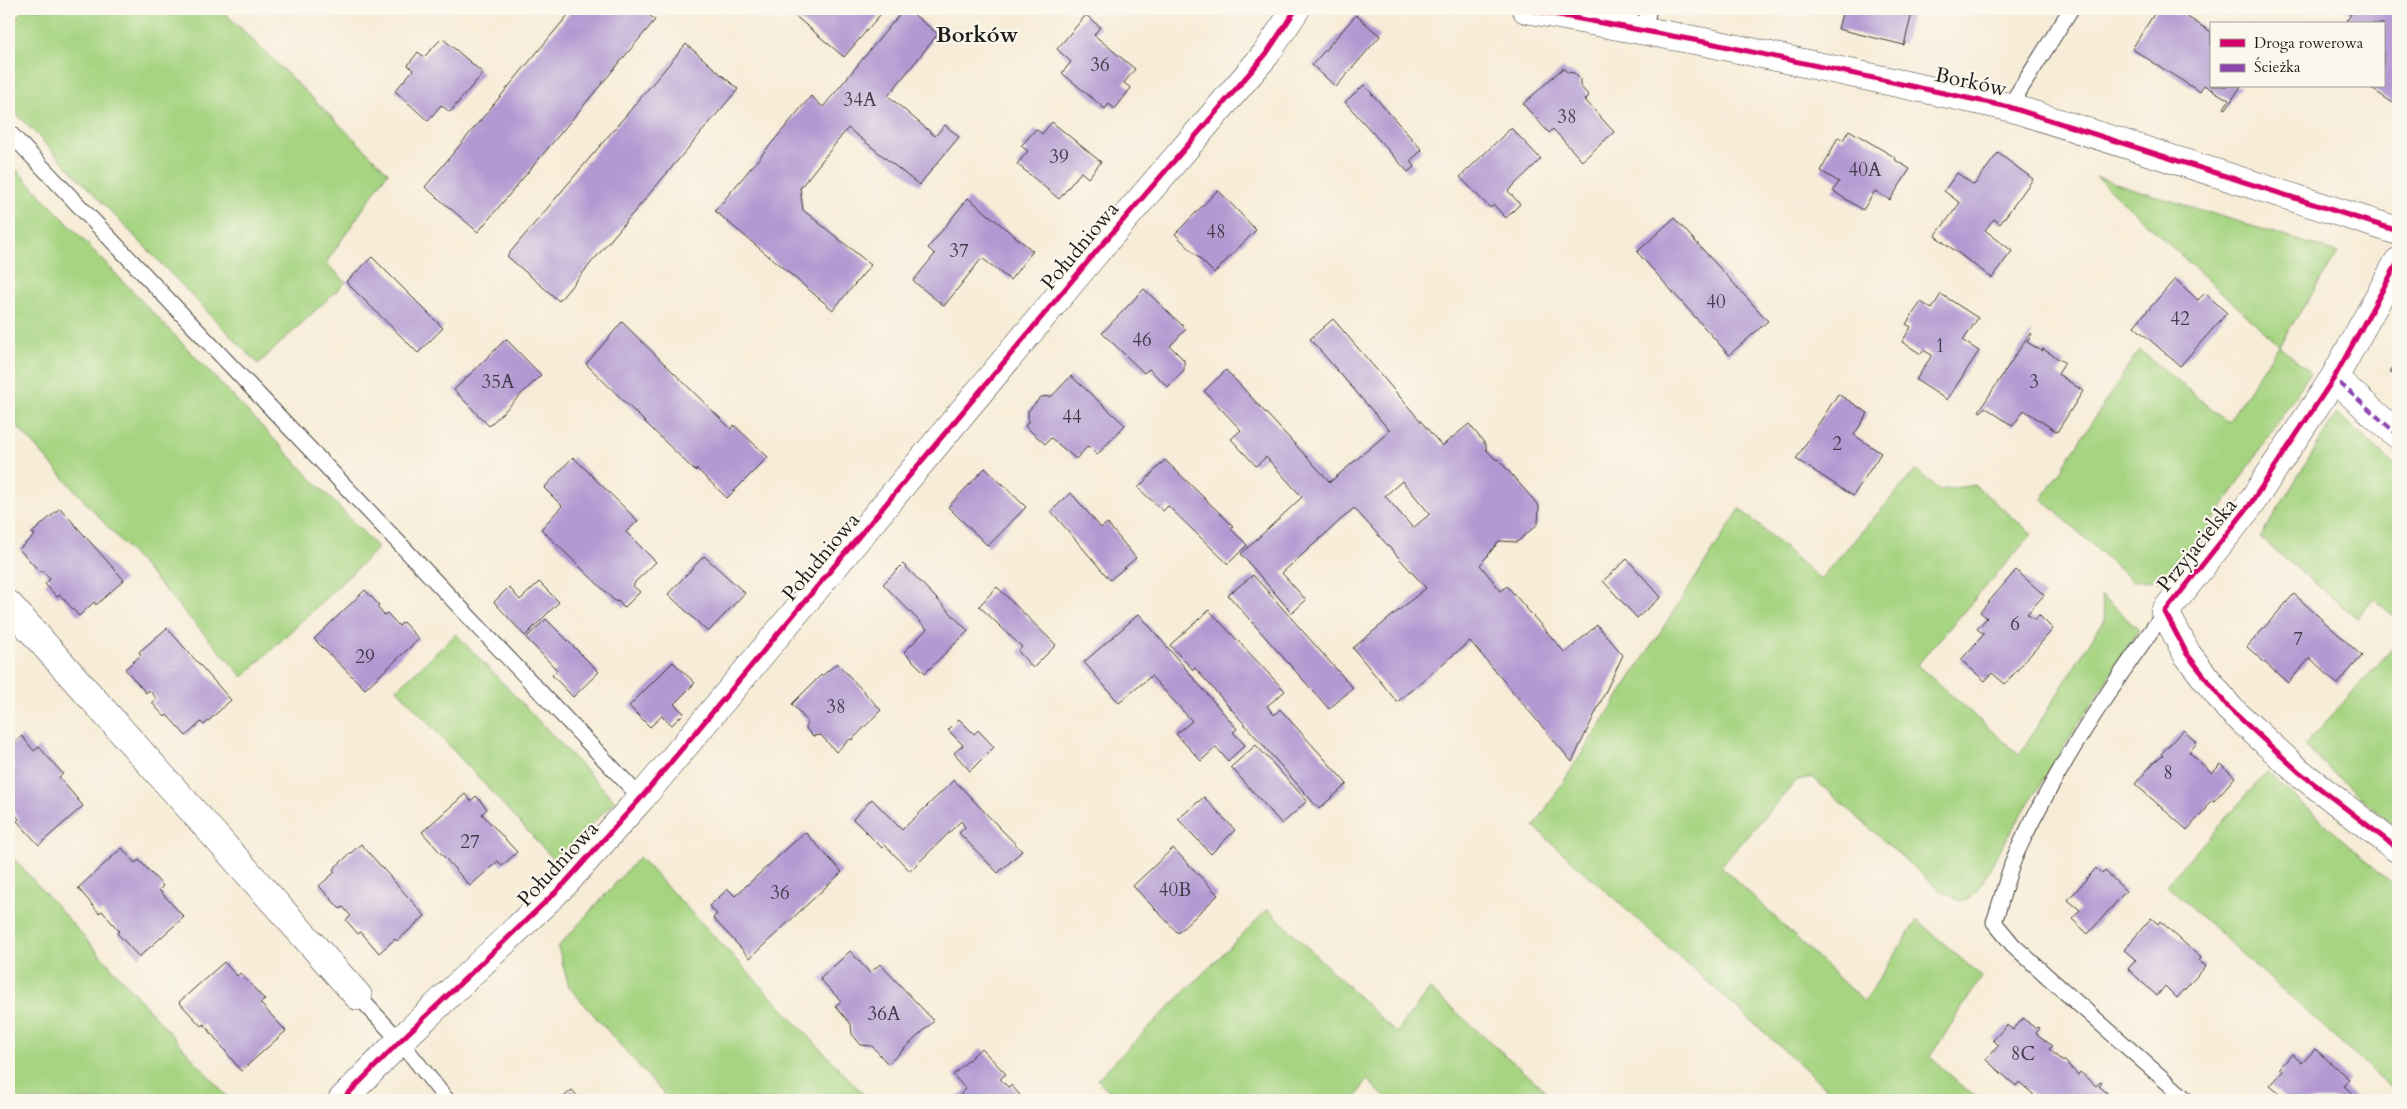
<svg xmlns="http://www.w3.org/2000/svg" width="2407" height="1109" viewBox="0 0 2407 1109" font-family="Cardo,serif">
<rect width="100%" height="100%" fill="#fbf7ec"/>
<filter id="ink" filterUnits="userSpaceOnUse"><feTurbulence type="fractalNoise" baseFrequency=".02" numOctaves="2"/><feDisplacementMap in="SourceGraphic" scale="10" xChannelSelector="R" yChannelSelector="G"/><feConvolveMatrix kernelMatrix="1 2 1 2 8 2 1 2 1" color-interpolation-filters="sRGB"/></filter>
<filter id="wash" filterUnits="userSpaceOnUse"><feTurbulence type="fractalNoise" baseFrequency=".0096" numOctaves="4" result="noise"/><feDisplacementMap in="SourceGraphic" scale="20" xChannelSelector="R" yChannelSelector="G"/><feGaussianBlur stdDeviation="1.12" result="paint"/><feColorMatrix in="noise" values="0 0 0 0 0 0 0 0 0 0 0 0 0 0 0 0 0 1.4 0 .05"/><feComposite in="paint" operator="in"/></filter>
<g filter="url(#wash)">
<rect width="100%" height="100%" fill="#f7ecd7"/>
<!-- green -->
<path fill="#a6d481" stroke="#61784e" d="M 24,9 L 221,9 L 388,172 L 326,263 L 346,282 L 258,364 L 9,106 L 9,27 Z
M 9,162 L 378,548 L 243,677 L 9,417 Z
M 2096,177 L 2338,253 L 2279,345 L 2310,373 L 2202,538 L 2166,580 L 2132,581 L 2042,499 L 2139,350 L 2228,422 L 2279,345 Z
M 2337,413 L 2398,468 L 2398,621 L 2374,598 L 2357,618 L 2260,538 Z
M 1916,470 L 1940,490 L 1975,485 L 2032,534 L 1917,665 L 2019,755 L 2105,618 L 2101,595 L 2139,630 L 2044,778 L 1998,853 L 1977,892 L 1971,898 L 1960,901 L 1937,888 L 1812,777 L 1797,780 L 1721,866 L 1864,1002 L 1917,920 L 1982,977 L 1930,1057 L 1978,1100 L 1840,1100 L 1534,827 L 1740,509 L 1820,579 Z
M 456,634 L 615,801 L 555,861 L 397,689 Z
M 2398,642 L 2398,830 L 2304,746 Z
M 2267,772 L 2398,889 L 2398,1094 L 2166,885 Z
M 9,853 L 230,1100 L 9,1100 Z
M 639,857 L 869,1100 L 669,1100 L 569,987 L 558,947 Z
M 1268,909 L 1396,1033 L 1430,989 L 1556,1100 L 1388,1100 L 1367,1080 L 1354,1100 L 1119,1100 L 1097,1079 Z"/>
<g id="blocks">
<!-- building -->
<path fill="#b299d2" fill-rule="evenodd" d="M 573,9 L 642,9 L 655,20 L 478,232 L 425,187 Z
M 787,9 L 885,9 L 844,57 Z
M 904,9 L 907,9 L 938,34 L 888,96 L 935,136 L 945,125 L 959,137 L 919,185 L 848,128 L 800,188 L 803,210 L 871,265 L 833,310 L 715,211 L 811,96 L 823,107 Z
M 1843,9 L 1913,9 L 1904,45 L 1838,29 Z
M 2157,9 L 2175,9 L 2211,32 L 2211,86 L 2241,86 L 2226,109 L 2224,108 L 2229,100 L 2204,85 L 2200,92 L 2132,49 Z
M 2344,9 L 2398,9 L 2398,95 L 2393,103 L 2372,89 L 2374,86 L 2383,86 L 2383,24 L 2345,24 L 2351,14 Z
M 1086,15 L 1100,27 L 1094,35 L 1135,69 L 1124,83 L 1131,88 L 1115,109 L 1109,104 L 1105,109 L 1062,73 L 1071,62 L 1057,49 Z
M 1356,15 L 1380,36 L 1336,87 L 1312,65 Z
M 442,38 L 483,73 L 450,112 L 441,105 L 428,121 L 395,91 L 413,70 L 408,65 L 418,52 L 424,57 Z
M 686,44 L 738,89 L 559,301 L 507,256 Z
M 1563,68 L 1567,72 L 1574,73 L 1580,79 L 1580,86 L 1589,96 L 1585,100 L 1614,132 L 1582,161 L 1553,129 L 1549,133 L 1523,104 Z
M 1364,85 L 1422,150 L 1410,161 L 1415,166 L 1408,172 L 1345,102 Z
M 1052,122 L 1101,162 L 1088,178 L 1081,172 L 1059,199 L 1017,164 L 1028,151 L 1021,146 L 1036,129 L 1042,134 Z
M 1511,128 L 1541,159 L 1508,191 L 1520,204 L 1506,218 L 1494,205 L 1490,208 L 1460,177 Z
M 1849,130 L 1896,158 L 1895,160 L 1910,169 L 1890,200 L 1875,191 L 1863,210 L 1833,191 L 1839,182 L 1821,171 L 1838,137 L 1843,140 Z
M 1998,153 L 2033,179 L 2000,224 L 1994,219 L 1985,230 L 2012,251 L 1992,278 L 1935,236 L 1960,203 L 1944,191 L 1957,173 L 1974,185 Z
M 1218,190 L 1256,230 L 1214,273 L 1175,234 Z
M 968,198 L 1033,251 L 1010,280 L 982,258 L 944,306 L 913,281 L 935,254 L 928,248 Z
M 1674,218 L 1768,321 L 1729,355 L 1637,252 Z
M 372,257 L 443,328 L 418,353 L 346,282 Z
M 2175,279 L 2198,300 L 2205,293 L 2227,313 L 2180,366 L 2134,326 Z
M 1144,289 L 1186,329 L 1170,346 L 1184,360 L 1184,370 L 1168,387 L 1149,369 L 1144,373 L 1102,333 Z
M 1941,294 L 1978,318 L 1963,341 L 1979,351 L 1947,400 L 1916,380 L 1932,355 L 1923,350 L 1921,354 L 1902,342 L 1911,327 L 1906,324 L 1921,302 L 1932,309 Z
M 1333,319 L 1442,446 L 1469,424 L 1486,445 L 1486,449 L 1495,459 L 1499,460 L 1539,506 L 1538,524 L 1517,542 L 1499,541 L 1480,565 L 1501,591 L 1507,586 L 1565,653 L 1597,625 L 1623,655 L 1572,762 L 1470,641 L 1397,702 L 1353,648 L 1426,588 L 1354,508 L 1282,573 L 1306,600 L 1292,613 L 1241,554 L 1302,497 L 1266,457 L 1256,466 L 1231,439 L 1241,430 L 1204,391 L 1226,370 L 1330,482 L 1390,431 L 1310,339 ZM 1402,481 L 1430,514 L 1413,528 L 1385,496 Z
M 622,322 L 731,429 L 734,425 L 768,457 L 727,498 L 697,469 L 695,471 L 586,364 Z
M 2030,333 L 2032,334 L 2027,342 L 2042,351 L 2043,349 L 2065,363 L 2058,374 L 2083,391 L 2057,432 L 2024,410 L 2013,426 L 1985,407 L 1981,412 L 1979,411 Z
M 506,339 L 541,375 L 489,426 L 454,390 Z
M 2398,362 L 2398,378 L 2390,371 Z
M 1071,376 L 1125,425 L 1097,455 L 1088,446 L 1076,459 L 1051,438 L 1045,444 L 1025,426 L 1028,422 L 1028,411 L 1041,397 L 1052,396 Z
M 1838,394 L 1868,413 L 1854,435 L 1881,453 L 1853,496 L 1796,459 Z
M 573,457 L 638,521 L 626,532 L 656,562 L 636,581 L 633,586 L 640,592 L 624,608 L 618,601 L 616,602 L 541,529 L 562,506 L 544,488 Z
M 1165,460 L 1233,526 L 1231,529 L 1247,545 L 1228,564 L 1168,506 L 1163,511 L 1138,488 Z
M 985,468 L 1026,507 L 988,546 L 948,507 Z
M 1071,493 L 1101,528 L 1107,523 L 1136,558 L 1110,580 L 1051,511 Z
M 60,508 L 124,580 L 96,605 L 94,602 L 79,616 L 60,595 L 57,597 L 45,584 L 50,579 L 42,570 L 40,572 L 19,549 L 35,535 L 32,533 Z
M 704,556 L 745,593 L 708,632 L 668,594 Z
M 1627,559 L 1661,597 L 1637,618 L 1603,581 Z
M 903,564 L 968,631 L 925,673 L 904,652 L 927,629 L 883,584 Z
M 2016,570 L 2044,595 L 2027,614 L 2035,620 L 2039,615 L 2053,629 L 2005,684 L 1992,673 L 1985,681 L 1961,660 L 1984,634 L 1977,629 L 1987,618 L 1980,612 Z
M 1253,575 L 1353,688 L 1329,709 L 1228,595 Z
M 539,582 L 559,602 L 525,636 L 494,602 L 509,587 L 520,600 Z
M 997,587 L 1056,645 L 1033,668 L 1018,651 L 1022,647 L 979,606 Z
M 365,590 L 379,605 L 377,607 L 384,615 L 387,613 L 399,626 L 403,622 L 419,639 L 365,689 L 314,639 Z
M 2294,594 L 2362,656 L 2337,684 L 2310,658 L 2288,683 L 2247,647 Z
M 1209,610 L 1285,691 L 1267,706 L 1274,715 L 1280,709 L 1347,784 L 1319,809 L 1195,668 L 1193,670 L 1170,645 Z
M 1139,614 L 1237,729 L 1233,732 L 1245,745 L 1228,761 L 1216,747 L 1201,761 L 1176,734 L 1192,721 L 1151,676 L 1119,703 L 1084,662 Z
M 546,619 L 599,672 L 573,697 L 552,675 L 557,670 L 526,638 Z
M 167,628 L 231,700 L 204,725 L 201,722 L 186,736 L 167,715 L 165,717 L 152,703 L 157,699 L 149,690 L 146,693 L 125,669 L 141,655 L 139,652 Z
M 673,662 L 695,683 L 674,704 L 684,713 L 672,725 L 662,716 L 650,727 L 629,706 Z
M 837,663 L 881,710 L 852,740 L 850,739 L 836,752 L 821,735 L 813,736 L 806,729 L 807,721 L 792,704 L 821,675 L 822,676 Z
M 959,719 L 974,734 L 978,730 L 994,747 L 970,771 L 954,753 L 963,745 L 948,730 Z
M 2183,730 L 2197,743 L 2189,752 L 2212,773 L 2221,764 L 2235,777 L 2214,801 L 2212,800 L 2206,806 L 2207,808 L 2187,830 L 2135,784 L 2155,761 L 2163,756 L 2161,754 Z
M 22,736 L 34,751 L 39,747 L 63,774 L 59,777 L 83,806 L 39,845 L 17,821 L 19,819 L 9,807 L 9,747 Z
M 1256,745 L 1307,801 L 1282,824 L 1231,767 Z
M 954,780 L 1022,851 L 998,873 L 959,833 L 965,827 L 961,821 L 910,871 L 885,845 L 882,848 L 853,819 L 872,799 L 902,830 Z
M 465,794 L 471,801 L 476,796 L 487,809 L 482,814 L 517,852 L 502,866 L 498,861 L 470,886 L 422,832 Z
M 1204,797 L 1235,830 L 1211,854 L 1178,819 Z
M 805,832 L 842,872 L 750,958 L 713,918 L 717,914 L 709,906 L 728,889 L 735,896 Z
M 361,844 L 425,916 L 397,941 L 395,939 L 379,953 L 361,932 L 358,934 L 346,920 L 351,916 L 343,907 L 340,909 L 319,886 L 335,872 L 333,869 Z
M 122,848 L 135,863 L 139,860 L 163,886 L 159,890 L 184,917 L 139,957 L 117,933 L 119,931 L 102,911 L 99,913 L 78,888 Z
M 1173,848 L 1218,895 L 1178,933 L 1133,886 Z
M 2096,868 L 2102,874 L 2105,871 L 2126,891 L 2088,934 L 2072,919 L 2080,910 L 2068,900 Z
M 2151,918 L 2158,924 L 2160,921 L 2201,958 L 2199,961 L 2206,966 L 2177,998 L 2165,986 L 2157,996 L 2128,969 L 2136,960 L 2124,950 Z
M 850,951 L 870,973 L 880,964 L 934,1021 L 888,1064 L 872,1046 L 861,1045 L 852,1034 L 851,1024 L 835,1006 L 841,1001 L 820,979 Z
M 224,962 L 237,976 L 240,973 L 265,1000 L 260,1003 L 286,1031 L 241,1071 L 204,1024 L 201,1026 L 179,1002 Z
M 2023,1018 L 2036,1029 L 2038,1027 L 2040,1028 L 2036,1033 L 2052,1046 L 2049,1049 L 2062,1061 L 2065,1061 L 2078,1075 L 2080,1072 L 2096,1086 L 2100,1082 L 2102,1083 L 2099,1086 L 2112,1097 L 2109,1100 L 2039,1100 L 2034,1098 L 2033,1094 L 2019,1082 L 2016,1086 L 1986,1060 L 1999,1045 L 1993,1040 L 2007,1025 L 2013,1030 Z
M 981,1048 L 1006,1074 L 1000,1079 L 1008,1087 L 1011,1085 L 1020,1095 L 1018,1097 L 1021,1100 L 955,1100 L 966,1089 L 953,1075 Z
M 2315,1049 L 2349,1079 L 2344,1086 L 2358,1098 L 2355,1100 L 2287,1100 L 2270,1086 L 2283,1071 L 2280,1068 L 2292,1054 L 2302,1063 Z
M 572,1090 L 581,1100 L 560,1100 Z"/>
</g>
</g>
<g filter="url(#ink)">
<use href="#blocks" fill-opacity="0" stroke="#3d3b38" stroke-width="1"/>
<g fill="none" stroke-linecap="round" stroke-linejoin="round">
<defs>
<path id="service" d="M 1644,30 L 1649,9
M 2009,107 L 2071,9
M 9,132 L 641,798
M 2165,612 C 2109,688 2056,768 2016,854 C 2007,875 2002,900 1994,922 L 2013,945 L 2048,977 L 2187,1100
M 358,996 L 400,1041 L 447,1100"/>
<path id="minor" d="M 2398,262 L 2334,378 L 2249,506 L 2165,612 L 2187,654 L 2229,708 L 2299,772 L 2398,849
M 2334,378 L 2398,435
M 9,605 L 358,996
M 342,1100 L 400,1041 L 564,884 L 641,798 L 1095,253 L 1266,54 L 1296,9"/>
<path id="tertiary" d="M 1526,9 L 1710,43 L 2009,107 L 2398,231"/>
</defs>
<!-- service casing -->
<use href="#service" stroke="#3d3b38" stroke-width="17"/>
<!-- minor casing -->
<use href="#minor" stroke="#3d3b38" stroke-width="29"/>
<!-- tertiary casing -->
<use href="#tertiary" stroke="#3d3b38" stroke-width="29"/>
<!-- service -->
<use href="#service" stroke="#fff" stroke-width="15"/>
<!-- minor -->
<use href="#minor" stroke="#fff" stroke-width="28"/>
<!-- tertiary -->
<use href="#tertiary" stroke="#fff" stroke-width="28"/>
<!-- quiet -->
<path stroke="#8e44ad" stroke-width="4" stroke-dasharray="8 4" stroke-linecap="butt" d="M 2336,374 L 2334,378 L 2398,435"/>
<defs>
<path id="cycleway" d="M 1526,9 L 1710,43 L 2009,107 L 2398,231
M 2398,262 L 2334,378 L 2249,506 L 2165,612 L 2187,654 L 2229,708 L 2299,772 L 2398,849
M 342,1100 L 400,1041 L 564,884 L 641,798 L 1095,253 L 1266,54 L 1296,9"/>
</defs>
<!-- cycleway casing -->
<use href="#cycleway" stroke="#fbf7ec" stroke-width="8"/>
<!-- cycleway -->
<use href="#cycleway" stroke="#d6006c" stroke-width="5"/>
</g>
</g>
<g text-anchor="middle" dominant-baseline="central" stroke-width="4.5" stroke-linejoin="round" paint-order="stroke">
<!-- number labels -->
<g font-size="19" fill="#423b4a">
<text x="1100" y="65">36</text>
<text x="860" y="100">34A</text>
<text x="1567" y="117">38</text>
<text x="1059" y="157">39</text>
<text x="1865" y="170">40A</text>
<text x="1216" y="232">48</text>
<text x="959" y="251">37</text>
<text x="1716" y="302">40</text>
<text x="2180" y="319">42</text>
<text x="1142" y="340">46</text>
<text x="1940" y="346">1</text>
<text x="498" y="382">35A</text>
<text x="2034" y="382">3</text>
<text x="1072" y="417">44</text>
<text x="1837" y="444">2</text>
<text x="2015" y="624">6</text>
<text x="2298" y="639">7</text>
<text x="365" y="657">29</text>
<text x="836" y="707">38</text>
<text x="2168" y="773">8</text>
<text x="470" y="842">27</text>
<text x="1175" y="890">40B</text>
<text x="780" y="893">36</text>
<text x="884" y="1014">36A</text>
<text x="2023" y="1054">8C</text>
</g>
<!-- street labels -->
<g font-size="21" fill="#1c1c1c" stroke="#fbf7ec">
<text transform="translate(1971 82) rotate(12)">Borków</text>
<text transform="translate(1080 246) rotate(-50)">Południowa</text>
<text transform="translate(2197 545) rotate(-51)">Przyjacielska</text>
<text transform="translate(821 557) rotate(-50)">Południowa</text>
<text transform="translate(558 864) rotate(-47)">Południowa</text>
</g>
<!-- neighbourhood labels -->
<g font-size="22" font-weight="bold" fill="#1c1c1c" stroke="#fbf7ec">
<text x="977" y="35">Borków</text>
</g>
</g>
<!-- margin -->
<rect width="2407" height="1109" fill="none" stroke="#fbf7ec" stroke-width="30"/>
<!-- legend -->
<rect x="2210" y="22" width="175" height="65" fill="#fbf7ec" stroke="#a29f99"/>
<rect x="2220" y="39" width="25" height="8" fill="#d6006c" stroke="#a29f99"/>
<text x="2254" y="48" font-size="15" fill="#1c1c1c">Droga rowerowa</text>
<rect x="2220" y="64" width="25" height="8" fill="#8e44ad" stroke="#a29f99"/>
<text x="2254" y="72" font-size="15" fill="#1c1c1c">Ścieżka</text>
</svg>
